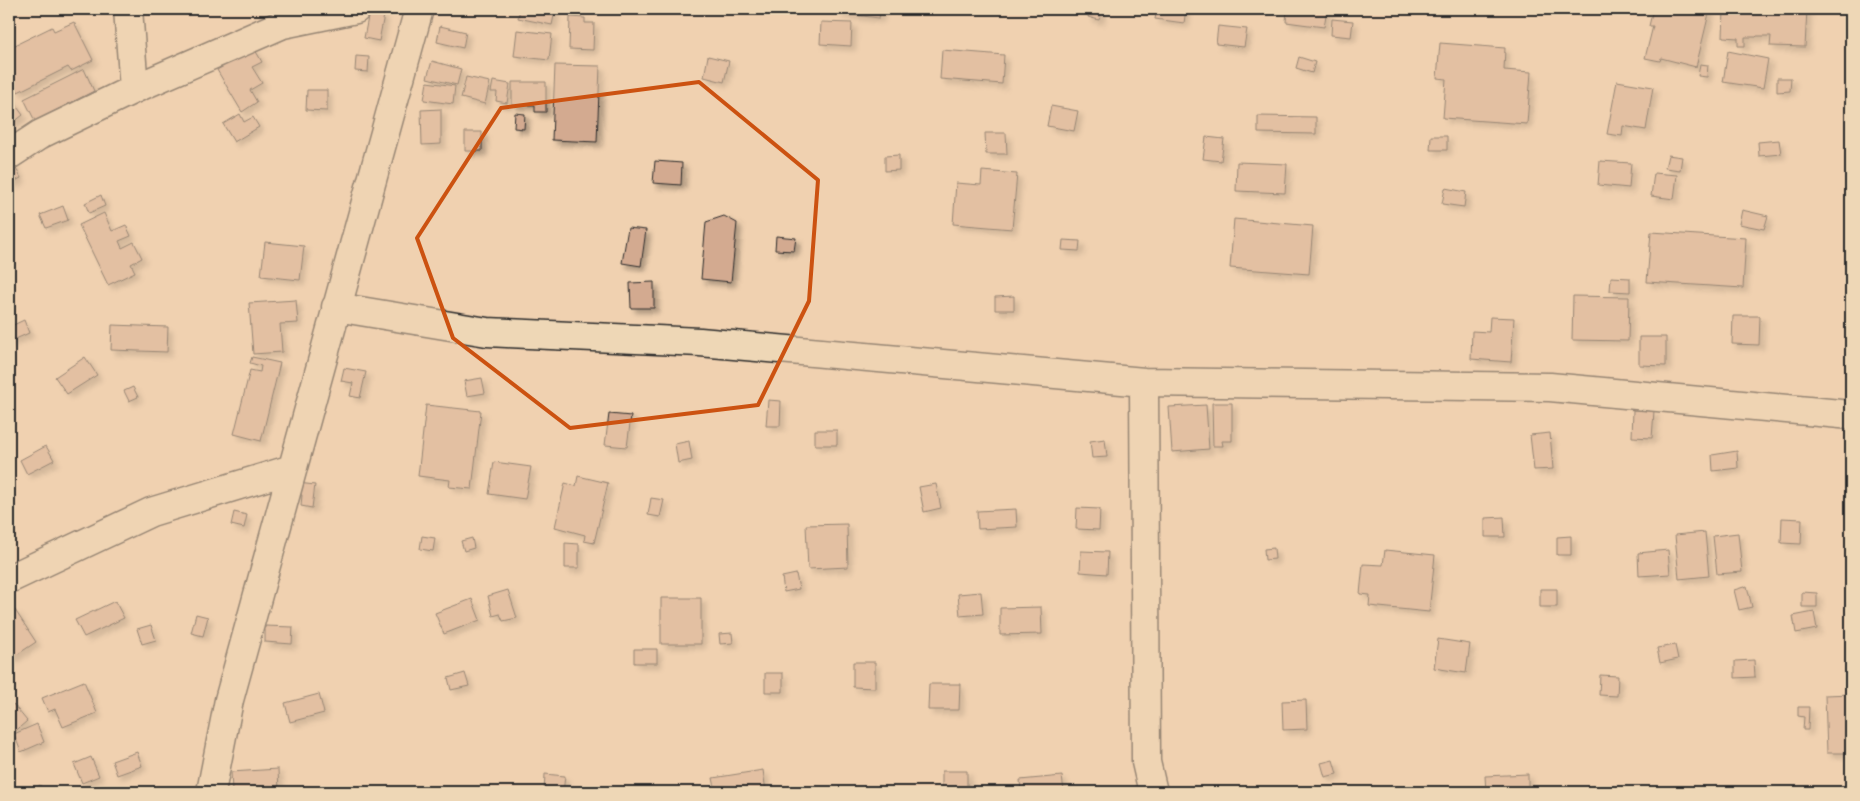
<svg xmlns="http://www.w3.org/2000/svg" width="1860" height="801" viewBox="0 0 1860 801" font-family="'Architects Daughter',sans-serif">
<defs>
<filter id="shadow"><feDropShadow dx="4.5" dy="4.5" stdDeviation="2.5" flood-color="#0004"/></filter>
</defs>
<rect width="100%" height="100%" fill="#f0d1b0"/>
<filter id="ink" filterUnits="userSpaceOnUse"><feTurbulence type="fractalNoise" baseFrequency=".02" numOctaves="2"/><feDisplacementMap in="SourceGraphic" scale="10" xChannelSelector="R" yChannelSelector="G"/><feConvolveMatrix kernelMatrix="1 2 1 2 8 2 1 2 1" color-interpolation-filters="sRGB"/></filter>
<g filter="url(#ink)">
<!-- building -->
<path fill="#d3aa90" stroke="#2b2b2b" filter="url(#shadow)" d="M 520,9 L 543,9 L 555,11 L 552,25 L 518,18 Z
M 839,9 L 881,9 L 879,18 L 838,13 Z
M 1090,9 L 1102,9 L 1099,20 L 1088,17 Z
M 1157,9 L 1186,9 L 1184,23 L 1155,19 Z
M 1287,9 L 1327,9 L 1324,27 L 1286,22 Z
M 1653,9 L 1710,9 L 1696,67 L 1661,58 L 1660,61 L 1645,58 L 1653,26 L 1649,26 Z
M 1724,9 L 1807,9 L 1805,47 L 1770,46 L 1771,36 L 1757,36 L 1756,37 L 1745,37 L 1745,46 L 1738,46 L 1738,38 L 1723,37 Z
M 369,12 L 384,15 L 379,41 L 364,38 Z
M 570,17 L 585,18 L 585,23 L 594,23 L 593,50 L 569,49 Z
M 1332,19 L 1353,21 L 1351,37 L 1331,35 Z
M 74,22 L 93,60 L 71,71 L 68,67 L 18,92 L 9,74 L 9,48 L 52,27 L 54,31 Z
M 821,22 L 852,23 L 851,46 L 820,44 Z
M 440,26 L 466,32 L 463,48 L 437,42 Z
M 1218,26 L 1247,29 L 1244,47 L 1216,44 Z
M 517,30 L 552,34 L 549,60 L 514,56 Z
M 1851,35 L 1851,60 L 1849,60 L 1847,36 Z
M 1440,43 L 1505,48 L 1504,70 L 1531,72 L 1527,124 L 1443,118 L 1446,79 L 1437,78 Z
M 254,48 L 262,62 L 252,67 L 262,83 L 250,90 L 257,102 L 242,112 L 217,70 Z
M 942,50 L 1004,55 L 1002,84 L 940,79 Z
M 1728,51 L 1768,59 L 1763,88 L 1723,82 Z
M 356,56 L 369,57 L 368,72 L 355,71 Z
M 708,56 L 729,61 L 724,82 L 704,77 Z
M 1299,57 L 1315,62 L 1312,73 L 1296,68 Z
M 432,61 L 461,69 L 457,85 L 427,78 Z
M 1700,64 L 1708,65 L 1707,77 L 1698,76 Z
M 555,65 L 600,66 L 597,142 L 552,140 Z
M 84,69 L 94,91 L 35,121 L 24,99 Z
M 466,77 L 490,82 L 485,104 L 461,98 Z
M 1777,78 L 1791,78 L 1790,91 L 1777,92 Z
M 493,81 L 510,84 L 507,103 L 496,101 L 497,92 L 491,92 Z
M 1617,81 L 1653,87 L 1646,130 L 1623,126 L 1622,136 L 1607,134 Z
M 427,82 L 455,86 L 453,104 L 424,100 Z
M 512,82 L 546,82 L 546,112 L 535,112 L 535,105 L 512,105 Z
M 307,90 L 327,90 L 327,111 L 306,110 Z
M 9,96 L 23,115 L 9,126 Z
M 1051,106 L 1078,111 L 1074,131 L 1047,126 Z
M 441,109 L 441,144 L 422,145 L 421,110 Z
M 515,113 L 525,114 L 524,129 L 514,128 Z
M 240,114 L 244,122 L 253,117 L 259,127 L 234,142 L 223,124 Z
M 1258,116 L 1316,117 L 1316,134 L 1258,133 Z
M 465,132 L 482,132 L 482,151 L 465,151 Z
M 985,133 L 1006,133 L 1007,154 L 986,154 Z
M 1431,136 L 1447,136 L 1447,150 L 1430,150 Z
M 1206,137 L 1224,139 L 1221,161 L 1203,159 Z
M 1779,140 L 1781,154 L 1759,156 L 1758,142 Z
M 899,155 L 899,170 L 885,171 L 885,156 Z
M 1668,155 L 1682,157 L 1680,170 L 1665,168 Z
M 655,161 L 682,163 L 681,185 L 653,183 Z
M 1600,161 L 1631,163 L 1629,188 L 1598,185 Z
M 1237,162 L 1287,164 L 1285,193 L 1236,191 Z
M 13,163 L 21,178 L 9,184 L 9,165 Z
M 982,171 L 1017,174 L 1012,229 L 953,224 L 956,183 L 981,185 Z
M 1654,173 L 1677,175 L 1674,199 L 1651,196 Z
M 1445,188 L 1466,192 L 1464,207 L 1442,204 Z
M 101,195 L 105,206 L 89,213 L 85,203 Z
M 63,206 L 68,220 L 46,228 L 40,215 Z
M 1742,210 L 1768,216 L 1764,229 L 1739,224 Z
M 104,213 L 112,231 L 126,225 L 131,236 L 119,241 L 122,248 L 134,242 L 142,258 L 131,264 L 135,272 L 108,285 L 79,225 Z
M 724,216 L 737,223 L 731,282 L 701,279 L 706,222 Z
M 1234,219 L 1313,226 L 1309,274 L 1230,268 Z
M 628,228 L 646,230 L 641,266 L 622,263 Z
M 1651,232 L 1746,238 L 1743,288 L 1647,282 Z
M 776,236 L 796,238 L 794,251 L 775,250 Z
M 1063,240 L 1080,241 L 1079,251 L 1062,250 Z
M 265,242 L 304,246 L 300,280 L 261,276 Z
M 1611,277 L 1630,278 L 1630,292 L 1610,291 Z
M 654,282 L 654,308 L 631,308 L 630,283 Z
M 1014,296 L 1014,310 L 995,310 L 995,297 Z
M 1573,296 L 1629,297 L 1628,341 L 1572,340 Z
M 296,300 L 298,323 L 280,324 L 282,352 L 253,354 L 249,303 Z
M 1733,316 L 1760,316 L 1759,345 L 1732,344 Z
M 1490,317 L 1514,318 L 1511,362 L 1471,359 L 1472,331 L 1489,332 Z
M 24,320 L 29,333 L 9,342 L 9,327 Z
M 112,325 L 168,327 L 167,352 L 111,350 Z
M 1639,337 L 1666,337 L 1666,366 L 1639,365 Z
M 85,357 L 97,375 L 67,394 L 55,377 Z
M 252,357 L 280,363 L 261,441 L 234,434 L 250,370 L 260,372 L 261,366 L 250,363 Z
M 344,368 L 366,372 L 360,398 L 350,396 L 353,383 L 341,381 Z
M 482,378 L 485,393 L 467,396 L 464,381 Z
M 133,387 L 138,397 L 129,401 L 124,391 Z
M 768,400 L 781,401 L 780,426 L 766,426 Z
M 1212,403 L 1232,403 L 1232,441 L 1222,441 L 1223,446 L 1213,446 Z
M 426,405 L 481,411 L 472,489 L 449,487 L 450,480 L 418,476 Z
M 1206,405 L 1209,449 L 1172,452 L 1169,407 Z
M 1633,410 L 1654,411 L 1652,438 L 1632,437 Z
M 609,414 L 631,416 L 627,447 L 605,445 Z
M 815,430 L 837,430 L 837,445 L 815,445 Z
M 1550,433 L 1553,469 L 1534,470 L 1530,435 Z
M 1105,439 L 1107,457 L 1092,458 L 1090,441 Z
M 689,441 L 692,460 L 678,463 L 675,444 Z
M 46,446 L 54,460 L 27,474 L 20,460 Z
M 1737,451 L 1738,468 L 1713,471 L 1712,455 Z
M 494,462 L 531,467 L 525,499 L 489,494 Z
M 578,476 L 608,483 L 594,543 L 584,541 L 585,535 L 555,527 L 565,483 L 576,486 Z
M 298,483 L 315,485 L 312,508 L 301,506 L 302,495 L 297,494 Z
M 936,484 L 941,508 L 924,512 L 919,487 Z
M 651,498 L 664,500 L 660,517 L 648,515 Z
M 1077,508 L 1100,509 L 1099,530 L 1076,529 Z
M 1016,509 L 1017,527 L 978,529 L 977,511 Z
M 234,512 L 247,515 L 244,528 L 231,525 Z
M 1504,517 L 1505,537 L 1485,537 L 1485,518 Z
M 1782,518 L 1802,519 L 1801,544 L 1781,543 Z
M 847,524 L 848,567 L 808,569 L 806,525 Z
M 1705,532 L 1709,576 L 1679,579 L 1675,535 Z
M 1738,533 L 1742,572 L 1717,574 L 1713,536 Z
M 422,536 L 435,538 L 433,551 L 420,549 Z
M 1571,536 L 1571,555 L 1557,555 L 1557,537 Z
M 472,538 L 474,548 L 464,551 L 461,541 Z
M 565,543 L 579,544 L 579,568 L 565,568 Z
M 1274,548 L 1275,559 L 1265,560 L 1264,549 Z
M 1385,550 L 1435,555 L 1429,612 L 1369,606 L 1370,595 L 1360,594 L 1363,564 L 1383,565 Z
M 1668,550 L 1670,574 L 1639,576 L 1638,553 Z
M 1081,551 L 1108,552 L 1107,574 L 1080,572 Z
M 796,574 L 799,589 L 784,592 L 782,577 Z
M 1747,586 L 1752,607 L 1739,610 L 1734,590 Z
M 1540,589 L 1557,589 L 1557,607 L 1540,607 Z
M 508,590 L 517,618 L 503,621 L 500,614 L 493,616 L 488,596 Z
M 981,592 L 983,614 L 960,616 L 958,594 Z
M 1802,592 L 1817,593 L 1817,607 L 1802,607 Z
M 661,598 L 701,598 L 701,644 L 661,644 Z
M 472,599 L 480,620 L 444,634 L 435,613 Z
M 115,601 L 124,618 L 84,637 L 75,620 Z
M 1041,607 L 1042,634 L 1000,635 L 1000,608 Z
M 15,610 L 36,642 L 9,660 L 9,635 L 11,634 L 9,631 L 9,614 Z
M 1814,612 L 1817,629 L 1796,633 L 1793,616 Z
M 196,614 L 208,617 L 203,636 L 191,633 Z
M 151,625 L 156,640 L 142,644 L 137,629 Z
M 265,626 L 293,627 L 292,644 L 265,642 Z
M 732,633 L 733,643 L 720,644 L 719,634 Z
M 1438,639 L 1470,644 L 1466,673 L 1434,668 Z
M 1675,645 L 1678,659 L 1660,663 L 1657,648 Z
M 634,649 L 657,649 L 657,663 L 634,663 Z
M 1754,660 L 1755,677 L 1735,678 L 1735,661 Z
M 853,662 L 875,662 L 875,688 L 853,687 Z
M 465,673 L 469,686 L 451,690 L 448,678 Z
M 765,673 L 783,673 L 783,692 L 765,692 Z
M 1600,675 L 1618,676 L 1617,696 L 1599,695 Z
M 84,681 L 97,713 L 63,727 L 55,709 L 48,712 L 42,698 Z
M 929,684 L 960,684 L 959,710 L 928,710 Z
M 319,694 L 324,713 L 290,722 L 285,703 Z
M 1851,694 L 1851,753 L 1827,753 L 1825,695 Z
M 1306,700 L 1307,729 L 1283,730 L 1282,701 Z
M 13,704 L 27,721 L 12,734 L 9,730 L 9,707 Z
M 1798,707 L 1809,707 L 1808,730 L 1803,730 L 1804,717 L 1798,716 Z
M 37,724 L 44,742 L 21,752 L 14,734 Z
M 137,752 L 142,766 L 117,775 L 112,761 Z
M 91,757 L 99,776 L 82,783 L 74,764 Z
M 1333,760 L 1337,774 L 1325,777 L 1321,763 Z
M 278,769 L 279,792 L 232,792 L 231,772 Z
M 763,770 L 766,792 L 716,792 L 713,778 Z
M 942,771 L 967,771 L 967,792 L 942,792 Z
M 545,774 L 565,776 L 563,792 L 544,792 Z
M 1528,774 L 1528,792 L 1486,792 L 1485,776 Z
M 1062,776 L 1064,792 L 1021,792 L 1020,780 Z
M 40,785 L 45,792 L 28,792 Z"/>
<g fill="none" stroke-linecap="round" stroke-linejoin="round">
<defs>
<path id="minor" d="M 128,9 L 134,89
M 9,155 L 41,134 L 134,89 L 283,24 L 356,9
M 336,307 L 487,332 L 700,342 L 1144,382 L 1550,387 L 1851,415
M 1144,382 L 1146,762 L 1153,792
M 9,579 L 151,512 L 292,469
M 211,792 L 229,700 L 419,9"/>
</defs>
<!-- minor casing -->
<use href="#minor" stroke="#2b2b2b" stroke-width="31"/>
<!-- minor -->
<use href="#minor" stroke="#eed7b6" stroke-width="28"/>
</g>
</g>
<!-- marked area -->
<path d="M0 0H1860V801H0ZM 699,82 L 818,180 L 809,301 L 758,405 L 570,428 L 453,338 L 417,238 L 501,108 Z" fill="#f0d1b0" fill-opacity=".55" fill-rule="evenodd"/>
<path fill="none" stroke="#cc5211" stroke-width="4" stroke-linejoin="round" d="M 699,82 L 818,180 L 809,301 L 758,405 L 570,428 L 453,338 L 417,238 L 501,108 Z"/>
<!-- margin -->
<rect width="1860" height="801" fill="none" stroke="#eed7b6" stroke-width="30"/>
<rect x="15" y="15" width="1830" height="771" fill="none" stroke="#2b2b2b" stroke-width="2" filter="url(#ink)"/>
</svg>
